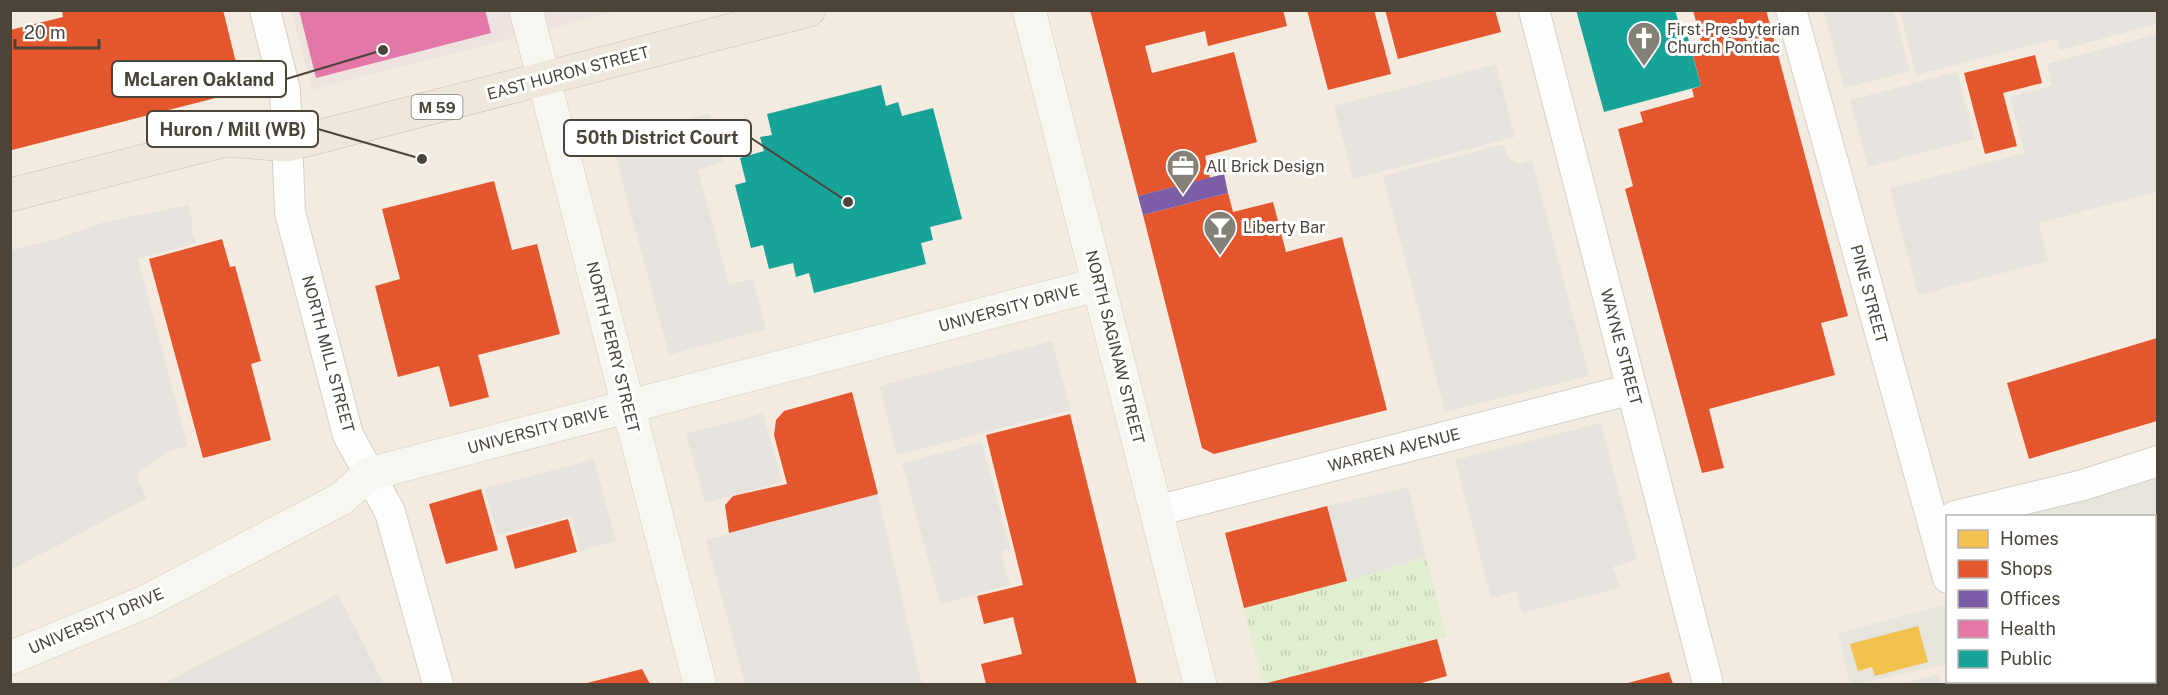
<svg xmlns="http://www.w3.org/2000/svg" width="2168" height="695" viewBox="0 0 2168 695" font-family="'Public Sans',sans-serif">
<defs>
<pattern id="park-tufts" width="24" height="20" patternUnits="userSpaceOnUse" patternTransform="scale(1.5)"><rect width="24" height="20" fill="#e1eecf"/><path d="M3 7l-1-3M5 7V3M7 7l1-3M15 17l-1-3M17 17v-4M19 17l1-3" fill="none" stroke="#c3cdb2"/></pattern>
</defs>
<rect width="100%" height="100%" fill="#f4f2ee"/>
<!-- residential -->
<path fill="#e7e4dc" d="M 2157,478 L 2157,684 L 1993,684 L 1992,682 L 2154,682 L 2154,516 L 2023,516 Z
M 1947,604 L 1947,664 L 1860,684 L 1850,684 L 1837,633 Z"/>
<!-- commercial -->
<path fill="#f3ebdf" d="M 10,11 L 2157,11 L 2157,471 L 2020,516 L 1948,516 L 1947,604 L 1838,633 L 1850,684 L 11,684 Z
M 1947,664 L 1948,682 L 1992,682 L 1993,684 L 1860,684 Z"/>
<!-- medical -->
<path fill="#eee3df" d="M 291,10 L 618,11 L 312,90 Z"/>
<!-- park -->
<path fill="url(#park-tufts)" d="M 1426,557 L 1447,636 L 1263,684 L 1244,608 L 1347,581 Z"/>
<!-- parking -->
<path fill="#e6e3df" d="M 1824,11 L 1894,11 L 1910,71 L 1844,88 Z
M 1900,11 L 2157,11 L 2157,24 L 2060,50 L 2057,39 L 1916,75 Z
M 2157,34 L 2157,192 L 2039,223 L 2048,261 L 1918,295 L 1890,188 L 2025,153 L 2010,97 L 2052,86 L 2047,64 Z
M 1496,64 L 1515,137 L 1353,179 L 1334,106 Z
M 1957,72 L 1975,139 L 1868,167 L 1850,100 Z
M 710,113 L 723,162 L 698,170 L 729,284 L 753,279 L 766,329 L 669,355 L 611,140 Z
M 1504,144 L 1508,158 L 1518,164 L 1532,160 L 1589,376 L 1445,412 L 1383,176 Z
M 189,205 L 193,224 L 191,230 L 196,243 L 138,259 L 188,446 L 170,451 L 138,473 L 137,479 L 147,498 L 11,570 L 11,250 L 57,239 L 104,222 Z
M 1052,341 L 1071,410 L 897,455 L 879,386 Z
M 763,413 L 782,482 L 705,503 L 686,434 Z
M 1601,423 L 1637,560 L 1613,567 L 1620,588 L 1522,613 L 1516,591 L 1491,598 L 1455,460 Z
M 982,442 L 1010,549 L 1001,552 L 1010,585 L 940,604 L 902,463 Z
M 594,459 L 616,541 L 580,551 L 571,516 L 497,535 L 485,488 Z
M 1408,487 L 1426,557 L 1347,581 L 1327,506 Z
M 878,494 L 922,684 L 745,684 L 706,540 Z
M 338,594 L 384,684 L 162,684 Z
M 1939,674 L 1942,684 L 1899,684 Z"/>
<!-- homes -->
<path fill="#f2c14e" d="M 1918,626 L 1928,662 L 1875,676 L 1872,667 L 1858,671 L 1850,644 Z"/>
<!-- shops -->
<path fill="#e4572e" d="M 62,10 L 223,10 L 243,91 L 12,150 L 10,30 L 63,17 Z
M 1090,10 L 1283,10 L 1287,26 L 1208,46 L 1205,31 L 1145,46 L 1152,73 L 1234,52 L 1257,142 L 1205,156 L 1210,178 L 1138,196 Z
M 1307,10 L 1374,10 L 1391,74 L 1328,90 Z
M 1385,10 L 1495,10 L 1501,32 L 1398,59 Z
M 1693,10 L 1766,10 L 1848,316 L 1821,323 L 1835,375 L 1709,409 L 1724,468 L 1702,473 L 1625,189 L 1633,186 L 1618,129 L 1643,122 L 1640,112 L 1694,97 L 1692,89 L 1701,86 L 1691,48 L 1702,45 Z
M 2035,55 L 2042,83 L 2003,93 L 2017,146 L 1985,154 L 1964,73 Z
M 494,181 L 512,250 L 537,244 L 560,334 L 478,355 L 489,397 L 450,407 L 439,366 L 398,377 L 375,286 L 400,279 L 382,209 Z
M 1228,193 L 1233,212 L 1273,202 L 1286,252 L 1342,237 L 1387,410 L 1214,454 L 1202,448 L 1143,215 Z
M 222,239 L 230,267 L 235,266 L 261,361 L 251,364 L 271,440 L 203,458 L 149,259 Z
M 2157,338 L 2157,421 L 2029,459 L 2007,383 Z
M 852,392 L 878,494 L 729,533 L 725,505 L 733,496 L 787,484 L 774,435 L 776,420 L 784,411 Z
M 1070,414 L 1137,684 L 986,684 L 981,664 L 1022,654 L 1013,617 L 984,624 L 977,596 L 1023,585 L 986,435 Z
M 481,489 L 498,550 L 446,564 L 429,504 Z
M 1327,506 L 1347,581 L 1244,608 L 1225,533 Z
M 568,519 L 577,552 L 515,569 L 506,536 Z
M 1437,639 L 1447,676 L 1418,684 L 1263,684 Z
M 642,669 L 650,684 L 583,684 Z
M 1669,672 L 1673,684 L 1624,684 Z"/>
<!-- offices -->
<path fill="#7b5ea7" d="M 1224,174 L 1228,193 L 1143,215 L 1138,196 Z"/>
<!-- health -->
<path fill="#e377a8" d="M 299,10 L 485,10 L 491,33 L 316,78 Z"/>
<!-- public -->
<path fill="#17a398" d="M 1576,10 L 1675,10 L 1679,24 L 1684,23 L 1701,86 L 1604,112 Z
M 881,85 L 886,106 L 898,102 L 902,116 L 933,108 L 962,219 L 930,227 L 933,240 L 921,243 L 926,264 L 814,293 L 809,273 L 796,277 L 793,263 L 769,269 L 763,245 L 751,248 L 735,185 L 746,182 L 740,158 L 764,151 L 760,137 L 772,135 L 767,114 Z"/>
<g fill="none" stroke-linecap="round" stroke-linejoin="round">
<defs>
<path id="street" d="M 265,10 L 285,90 L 290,212 L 348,435 L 390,512 L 438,684
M 1534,10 L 1708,684
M 1791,10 L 1948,578
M 1156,511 L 1632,389
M 1955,516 L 2083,485 L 2158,461
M 1976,682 L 1977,684"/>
<path id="secondary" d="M 526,10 L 700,684
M 1029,10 L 1200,684
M 10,658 L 145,602 L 341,499 L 369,474 L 1099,284"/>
<path id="highway" d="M 10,195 L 226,140 L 287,145 L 809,10"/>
</defs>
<!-- street casing -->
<use href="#street" stroke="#d2d0cb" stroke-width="32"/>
<!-- secondary casing -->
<use href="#secondary" stroke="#d3cfc5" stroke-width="34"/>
<!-- highway casing -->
<use href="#highway" stroke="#ccbfa9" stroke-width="34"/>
<!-- street -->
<use href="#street" stroke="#fdfdfc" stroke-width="30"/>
<!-- secondary -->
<use href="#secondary" stroke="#f7f6f1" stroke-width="33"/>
<!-- highway -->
<use href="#highway" stroke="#ede8db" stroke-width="33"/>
</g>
<!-- icons -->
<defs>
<symbol id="church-pin" viewBox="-11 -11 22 30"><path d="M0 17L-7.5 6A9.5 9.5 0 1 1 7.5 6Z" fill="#868178" stroke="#fff"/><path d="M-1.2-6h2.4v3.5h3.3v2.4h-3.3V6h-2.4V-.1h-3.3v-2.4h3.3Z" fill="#fff"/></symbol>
<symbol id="office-pin" viewBox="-11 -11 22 30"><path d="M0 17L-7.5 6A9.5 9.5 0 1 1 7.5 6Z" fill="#868178" stroke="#fff"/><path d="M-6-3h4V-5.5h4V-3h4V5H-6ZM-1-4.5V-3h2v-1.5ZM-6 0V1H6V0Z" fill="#fff"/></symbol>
<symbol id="bar-pin" viewBox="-11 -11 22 30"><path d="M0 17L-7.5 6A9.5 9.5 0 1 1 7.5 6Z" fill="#868178" stroke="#fff"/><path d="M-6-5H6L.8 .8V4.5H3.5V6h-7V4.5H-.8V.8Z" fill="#fff"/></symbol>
</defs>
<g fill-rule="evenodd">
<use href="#church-pin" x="1625" y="19" width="38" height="52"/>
<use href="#office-pin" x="1164" y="147" width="38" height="52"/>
<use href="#bar-pin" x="1201" y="208" width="38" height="52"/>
</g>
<g text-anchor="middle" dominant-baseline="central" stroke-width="6" stroke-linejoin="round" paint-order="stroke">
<!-- shield labels -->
<rect fill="#fff" stroke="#817c74" stroke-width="1.5" x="411.5" y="95" width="51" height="24" rx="4.5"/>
<g font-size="15" font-weight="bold" fill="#4b4439">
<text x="437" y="107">M 59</text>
</g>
<!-- poi labels -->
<g font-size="16" fill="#4b4439" stroke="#fff" text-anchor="start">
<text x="1667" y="29">First Presbyterian<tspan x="1667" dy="18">Church Pontiac</tspan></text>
<text x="1206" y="166">All Brick Design</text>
<text x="1243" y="227">Liberty Bar</text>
</g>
<!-- street labels -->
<g font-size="16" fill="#4b4439" stroke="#fff">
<text transform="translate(568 73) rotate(-15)">EAST HURON STREET</text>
<text transform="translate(1869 294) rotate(75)">PINE STREET</text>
<text transform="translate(1009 308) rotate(-15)">UNIVERSITY DRIVE</text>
<text transform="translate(613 347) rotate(76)">NORTH PERRY STREET</text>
<text transform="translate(1115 347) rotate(76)">NORTH SAGINAW STREET</text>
<text transform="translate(1621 347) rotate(75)">WAYNE STREET</text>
<text transform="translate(328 354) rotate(75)">NORTH MILL STREET</text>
<text transform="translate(538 430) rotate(-15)">UNIVERSITY DRIVE</text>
<text transform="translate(1394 450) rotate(-14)">WARREN AVENUE</text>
<text transform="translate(96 621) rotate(-23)">UNIVERSITY DRIVE</text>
</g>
</g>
<!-- callouts -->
<path fill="none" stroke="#4b4439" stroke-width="2" d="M383 50L286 79M422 159L318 129M848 202L751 138"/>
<g fill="#4b4439" stroke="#fff" stroke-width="2">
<circle cx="383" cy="50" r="6"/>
<circle cx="422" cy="159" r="6"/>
<circle cx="848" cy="202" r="6"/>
</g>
<g fill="#fff" stroke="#4b4439" stroke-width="2">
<rect x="112" y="61" width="174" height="36" rx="6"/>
<rect x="147" y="111" width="171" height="36" rx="6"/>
<rect x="564" y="120" width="187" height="36" rx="6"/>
</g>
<g font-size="18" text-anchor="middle" font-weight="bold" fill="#4b4439">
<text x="199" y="86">McLaren Oakland</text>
<text x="233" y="136">Huron / Mill (WB)</text>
<text x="657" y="144">50th District Court</text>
</g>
<!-- border -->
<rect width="2168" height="695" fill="none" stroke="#4b4439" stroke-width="24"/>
<!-- legend -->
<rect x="1946" y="515" width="210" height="168" fill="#ffffff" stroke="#b7b4b0" stroke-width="1.5"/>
<rect x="1958" y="530" width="30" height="18" fill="#f2c14e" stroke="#b7b4b0" stroke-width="1.5"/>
<text x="2000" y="545" font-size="18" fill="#4b4439">Homes</text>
<rect x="1958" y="560" width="30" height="18" fill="#e4572e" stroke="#b7b4b0" stroke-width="1.5"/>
<text x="2000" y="575" font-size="18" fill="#4b4439">Shops</text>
<rect x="1958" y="590" width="30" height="18" fill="#7b5ea7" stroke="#b7b4b0" stroke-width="1.5"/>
<text x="2000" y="605" font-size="18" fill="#4b4439">Offices</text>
<rect x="1958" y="620" width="30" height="18" fill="#e377a8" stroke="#b7b4b0" stroke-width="1.5"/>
<text x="2000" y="635" font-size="18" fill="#4b4439">Health</text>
<rect x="1958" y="650" width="30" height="18" fill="#17a398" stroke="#b7b4b0" stroke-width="1.5"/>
<text x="2000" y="665" font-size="18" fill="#4b4439">Public</text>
<!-- scale -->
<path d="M15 39v9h84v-9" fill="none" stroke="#4b4439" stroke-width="3"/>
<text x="24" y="39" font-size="18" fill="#4b4439" stroke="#ffffff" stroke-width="4.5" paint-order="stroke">20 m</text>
</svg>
